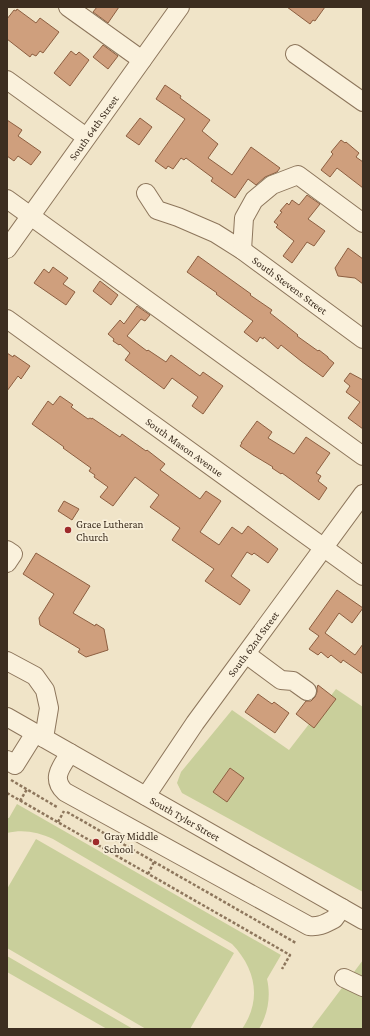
<svg xmlns="http://www.w3.org/2000/svg" width="370" height="1036" viewBox="0 0 370 1036" font-family="'Crimson Pro',serif">
<rect width="100%" height="100%" fill="#f0e4c8"/>
<!-- green -->
<path fill="#c9cf9b" d="M 336,689 L 363,707 L 363,892 L 182,793 L 177,783 L 181,772 L 232,710 L 289,750 Z
M 17,804 L 281,955 L 267,979 C 271,996 268,1014 259,1029 L 242,1029 C 262,1000 256,969 232,944 L 53,839 C 38,832 23,829 7,833 L 7,818 L 9,818 Z
M 36,839 L 234,953 L 190,1029 L 146,1029 L 7,948 L 7,889 Z
M 7,956 L 133,1029 L 107,1029 L 7,972 Z
M 363,960 L 363,1029 L 311,1029 Z"/>
<!-- building -->
<path fill="#cf9f7d" stroke="#8d5f41" d="M 97,7 L 119,7 L 108,23 L 93,12 Z
M 287,7 L 325,7 L 315,21 L 313,20 L 310,24 Z
M 17,9 L 36,23 L 40,18 L 59,32 L 43,53 L 40,51 L 36,56 L 32,54 L 30,57 L 7,39 L 7,19 L 14,10 L 16,11 Z
M 103,45 L 118,56 L 108,69 L 93,57 Z
M 71,51 L 76,55 L 79,52 L 89,60 L 70,86 L 54,73 Z
M 165,85 L 181,96 L 180,98 L 210,120 L 202,131 L 218,144 L 208,158 L 232,175 L 251,147 L 280,168 L 277,172 L 265,177 L 256,185 L 248,179 L 235,198 L 211,181 L 213,178 L 186,158 L 184,160 L 181,158 L 173,169 L 168,166 L 166,169 L 155,161 L 185,119 L 156,99 Z
M 140,118 L 152,127 L 139,145 L 126,136 Z
M 7,120 L 22,130 L 18,136 L 41,152 L 31,165 L 18,156 L 14,161 L 7,156 Z
M 341,140 L 345,143 L 346,142 L 359,153 L 356,157 L 363,162 L 363,188 L 337,168 L 330,177 L 321,170 L 333,154 L 331,152 Z
M 307,195 L 320,204 L 308,219 L 325,231 L 314,246 L 307,242 L 292,263 L 283,256 L 294,241 L 276,227 L 278,225 L 274,222 L 282,212 L 280,211 L 287,203 L 289,205 L 292,200 L 299,205 Z
M 348,248 L 363,259 L 363,284 L 355,278 L 338,276 L 335,268 Z
M 198,256 L 251,294 L 250,295 L 272,310 L 270,313 L 298,335 L 297,336 L 318,351 L 319,350 L 328,357 L 328,358 L 334,363 L 323,377 L 301,361 L 281,345 L 278,349 L 264,337 L 263,339 L 260,337 L 257,342 L 244,332 L 253,321 L 216,294 L 217,293 L 187,272 Z
M 53,267 L 68,278 L 63,284 L 75,292 L 66,305 L 34,283 L 44,269 L 49,273 Z
M 100,281 L 118,295 L 111,305 L 93,291 Z
M 137,306 L 150,315 L 145,321 L 141,319 L 127,336 L 147,351 L 148,350 L 166,362 L 171,355 L 200,376 L 203,372 L 223,386 L 203,414 L 192,406 L 198,397 L 172,378 L 164,389 L 125,360 L 130,353 L 120,344 L 119,345 L 113,341 L 114,339 L 108,334 L 120,320 L 124,324 Z
M 7,353 L 13,357 L 14,355 L 30,366 L 21,379 L 18,376 L 7,391 Z
M 350,373 L 363,380 L 363,429 L 348,418 L 360,402 L 346,392 L 350,386 L 344,381 Z
M 60,396 L 73,405 L 71,407 L 88,419 L 90,418 L 92,419 L 92,418 L 120,437 L 122,434 L 146,451 L 147,450 L 165,464 L 160,470 L 200,499 L 206,491 L 221,501 L 200,532 L 219,545 L 232,527 L 242,534 L 248,526 L 278,549 L 268,563 L 254,553 L 252,555 L 247,552 L 231,576 L 250,590 L 240,605 L 205,581 L 214,569 L 172,540 L 180,528 L 150,507 L 159,495 L 135,477 L 113,506 L 100,497 L 108,487 L 94,477 L 95,475 L 89,471 L 91,468 L 63,448 L 64,447 L 32,424 L 48,401 L 53,405 Z
M 257,421 L 272,432 L 268,438 L 294,454 L 306,437 L 330,453 L 316,473 L 321,476 L 318,481 L 327,488 L 319,500 L 282,473 L 281,474 L 272,468 L 273,467 L 253,455 L 240,446 L 242,443 L 241,443 Z
M 64,501 L 79,509 L 72,520 L 58,511 Z
M 36,553 L 90,586 L 73,613 L 95,626 L 96,624 L 104,629 L 108,650 L 86,657 L 78,652 L 80,649 L 40,625 L 39,618 L 54,594 L 23,574 Z
M 337,590 L 363,608 L 352,623 L 339,613 L 325,633 L 355,655 L 363,644 L 363,674 L 343,660 L 341,663 L 331,655 L 328,658 L 321,652 L 318,655 L 309,649 L 319,636 L 309,629 Z
M 318,685 L 336,699 L 314,728 L 296,714 L 306,701 L 311,701 L 315,697 L 317,692 L 317,688 Z
M 258,694 L 272,704 L 274,702 L 289,713 L 275,733 L 245,712 Z
M 230,768 L 244,778 L 227,802 L 213,792 Z"/>
<g fill="none" stroke-linecap="round" stroke-linejoin="round">
<defs>
<g id="minor">
<path d="M 68,7 L 142,60"/>
<path d="M 295,54 L 363,102"/>
<path d="M 7,80 L 86,137"/>
<path id="s1" d="M 146,193 L 157,210 L 178,217 L 215,233 L 242,250 L 363,339"/>
<path d="M 7,199 L 363,456"/>
<path id="s2" d="M 7,249 L 180,7"/>
<path d="M 242,250 L 244,218 L 254,200 L 272,185 L 298,175 L 363,223"/>
<path id="s3" d="M 7,319 L 363,576"/>
<path d="M 7,550 L 13,554 L 7,563"/>
<path d="M 246,654 L 281,680 L 293,681 L 307,691"/>
<path d="M 7,661 L 35,676 L 45,690 L 49,708 L 44,738"/>
<path id="s4" d="M 7,717 L 363,920"/>
<path d="M 70,753 C 62,766 50,778 65,792 L 309,926 C 320,927 324,924 334,919 L 342,908"/>
<path d="M 7,760 L 15,765 L 35,733"/>
<path id="s5" d="M 146,796 L 195,723 L 363,494"/>
<path d="M 344,978 L 363,987"/>
</g>
</defs>
<!-- minor casing -->
<use href="#minor" stroke="#8d765c" stroke-width="20"/>
<!-- path -->
<path stroke="#8d765c" stroke-width="2.5" stroke-dasharray="3 2" stroke-linecap="butt" d="M 11,780 L 57,807
M 7,793 L 290,955 L 282,969
M 20,801 L 27,789
M 67,812 L 296,943
M 58,822 L 64,811
M 148,874 L 154,862"/>
<!-- minor -->
<use href="#minor" stroke="#faf1dc" stroke-width="18"/>
</g>
<!-- markers -->
<g fill="#9e2a2b" stroke="#f7eed8" stroke-width="1.5">
<circle cx="68" cy="530" r="4"/>
<circle cx="96" cy="842" r="4"/>
</g>
<g text-anchor="middle" dominant-baseline="central" stroke-width="3.5" stroke-linejoin="round" paint-order="stroke">
<!-- street labels -->
<g font-size="11" fill="#3d2e20" stroke="#f7eed8">
<text stroke="none"><textPath href="#s2" startOffset="149">South 64th Street</textPath></text>
<text stroke="none"><textPath href="#s1" startOffset="174">South Stevens Street</textPath></text>
<text stroke="none"><textPath href="#s3" startOffset="219">South Mason Avenue</textPath></text>
<text stroke="none"><textPath href="#s5" startOffset="186">South 62nd Street</textPath></text>
<text stroke="none"><textPath href="#s4" startOffset="205">South Tyler Street</textPath></text>
</g>
<!-- poi labels -->
<g font-size="11" fill="#3d2e20" stroke="#f7eed8" text-anchor="start">
<text x="76" y="524">Grace Lutheran<tspan x="76" dy="13">Church</tspan></text>
<text x="104" y="836">Gray Middle<tspan x="104" dy="13">School</tspan></text>
</g>
</g>
<!-- border -->
<rect width="370" height="1036" fill="none" stroke="#3d2e20" stroke-width="16"/>
</svg>
